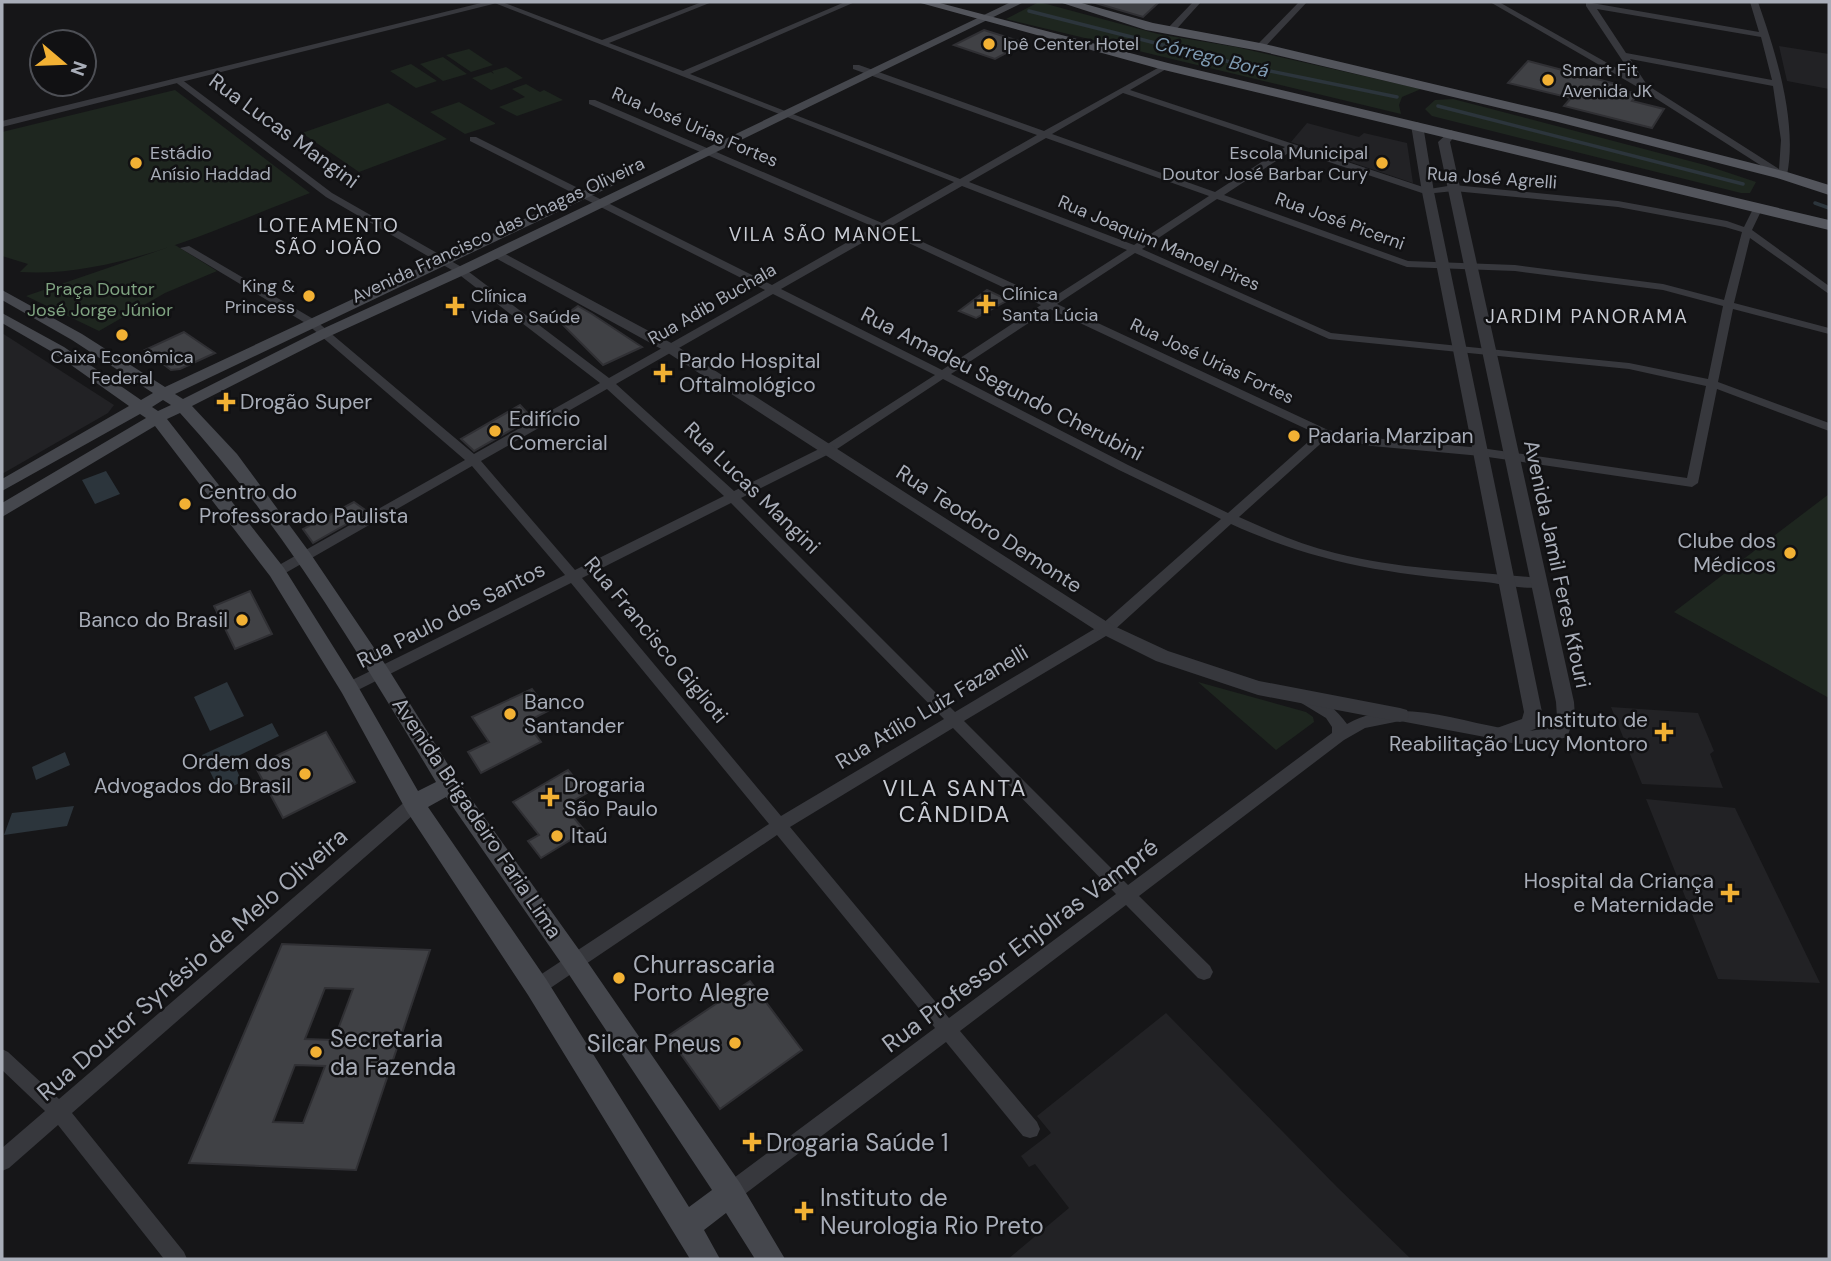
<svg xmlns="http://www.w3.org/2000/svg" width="1831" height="1261" viewBox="0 0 1831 1261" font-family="'DM Sans',sans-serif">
<rect width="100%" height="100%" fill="#161618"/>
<!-- built -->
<path fill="#222225" d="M 1779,46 L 1829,54 L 1829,89 L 1787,81 Z
M 1307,123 L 1359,137 L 1364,133 L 1407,143 L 1413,183 L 1291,142 Z
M 2,333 L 114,405 L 108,413 L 2,474 Z
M 1611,707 L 1698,713 L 1714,751 L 1710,754 L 1723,788 L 1642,784 Z
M 1646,799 L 1735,808 L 1820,983 L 1718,979 Z
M 1166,1013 L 1337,1187 L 1411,1259 L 1008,1259 L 1069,1208 L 1035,1164 L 1029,1167 L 1021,1156 L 1051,1133 L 1037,1116 Z"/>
<!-- green -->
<path fill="#1e261f" d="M 1039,2 L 1158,34 L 1236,47 L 1421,89 L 1402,97 L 1399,105 L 1401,114 L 1006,19 Z
M 469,49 L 493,65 L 471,72 L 446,55 Z
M 443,57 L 467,74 L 443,81 L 420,64 Z
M 411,64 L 437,81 L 416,88 L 390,71 Z
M 506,67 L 523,78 L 491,90 L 472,78 L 491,72 L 494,74 L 492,71 Z
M 526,84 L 540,92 L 544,90 L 563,100 L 517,116 L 499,107 L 525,97 L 512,89 Z
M 175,90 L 310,193 C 219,227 117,278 20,272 L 28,264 L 2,256 L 2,132 Z
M 1453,99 L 1705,165 L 1756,182 L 1750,193 L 1741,193 L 1432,116 L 1425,109 L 1435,100 Z
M 459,102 L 495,123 L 495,124 L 465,134 L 430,112 Z
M 388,103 L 447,139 L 359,172 L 302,133 Z
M 175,245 L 217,271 L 165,293 L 99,331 L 26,296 Z
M 1829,494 L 1829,698 L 1674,612 Z
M 1198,682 L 1306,712 L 1313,717 L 1314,722 L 1276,750 Z"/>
<!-- water -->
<path fill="#2c353c" d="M 106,471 L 120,494 L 95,504 L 82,480 Z
M 227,682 L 244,716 L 210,731 L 194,697 Z
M 272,723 L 279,736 L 232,759 L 242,782 L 220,792 L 202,755 Z
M 65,752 L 70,765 L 36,780 L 32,767 Z
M 74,806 L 67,826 L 4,835 L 12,813 Z"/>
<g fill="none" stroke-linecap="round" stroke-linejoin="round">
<!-- stream -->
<path stroke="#2c353c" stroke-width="3.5" d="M 1029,11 L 1250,67 L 1397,97
M 1438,106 L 1743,184
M 1815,203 L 1829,208"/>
</g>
<!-- building -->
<path fill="#404145" stroke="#303034" stroke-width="2" fill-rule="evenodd" d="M 1092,2 L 1159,2 L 1143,17 Z
M 984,30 L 1025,43 L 995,59 L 954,45 Z
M 1528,61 L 1620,85 L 1617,89 L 1638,94 L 1632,101 L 1664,109 L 1652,128 L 1564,106 L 1571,98 L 1508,83 Z
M 987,290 L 1008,300 L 976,318 L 959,311 Z
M 578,306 L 592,314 L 642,347 L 603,365 L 558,320 Z
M 184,332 L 215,353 L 180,369 L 171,370 L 145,350 Z
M 520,405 L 532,418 L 474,451 L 461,439 Z
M 354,502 L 368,512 L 313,543 L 303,529 Z
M 250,591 L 272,634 L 235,649 L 214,606 Z
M 532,689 L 548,711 L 526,722 L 541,742 L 481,773 L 468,752 L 489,742 L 472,717 Z
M 326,732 L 355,782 L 283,818 L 255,766 Z
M 568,770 L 587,793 L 564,806 L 585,831 L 541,858 L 528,841 L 539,835 L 513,802 Z
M 282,944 L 430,950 L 356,1170 L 189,1163 ZM 325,988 L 353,989 L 334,1040 L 305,1039 ZM 295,1065 L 325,1066 L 303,1123 L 273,1122 Z
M 750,981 L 802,1050 L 720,1109 L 668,1036 Z"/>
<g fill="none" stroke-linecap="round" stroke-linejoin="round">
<!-- minor -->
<path fill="#37383d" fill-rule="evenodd" d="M 492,2 L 502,2 L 602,40 L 702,2 L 712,2 L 609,43 L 683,71 L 845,2 L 855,2 L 690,74 L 960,179 L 1037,135 L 853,69 L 853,65 L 859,65 L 1044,131 L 1165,64 L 1169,66 L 1168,68 L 1130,90 L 1429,189 L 1454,185 L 1618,201 L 1727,221 L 1744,227 L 1755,205 L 1761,205 L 1763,207 L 1752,230 L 1829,286 L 1829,294 L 1750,238 L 1734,303 L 1829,328 L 1829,334 L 1733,309 L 1718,382 L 1829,423 L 1829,431 L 1717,389 L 1698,483 L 1692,487 L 1481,456 L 1372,446 L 1328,437 L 1239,517 C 1270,531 1302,545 1335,553 C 1401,570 1471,571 1539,578 L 1546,583 L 1544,586 C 1527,591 1503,584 1485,582 C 1390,574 1319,564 1231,524 L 1111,633 L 964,721 L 1128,885 L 1332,733 L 1332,727 L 1326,718 L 1298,701 L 1296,697 L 1298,693 C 1315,689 1338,711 1347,724 C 1393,697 1452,719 1501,728 L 1506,730 L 1509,734 L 1506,738 L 1501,740 L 1400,721 L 1365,728 L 1344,740 L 1139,896 L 1210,966 L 1213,972 L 1210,978 L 1204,980 L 1198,978 L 1126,905 L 960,1031 L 1037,1122 L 1040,1129 L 1037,1136 L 1030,1138 L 1023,1136 L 946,1042 L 737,1200 L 730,1203 L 723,1200 L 720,1193 L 723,1186 L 935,1028 L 777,835 L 543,993 L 537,995 L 531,993 L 528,987 L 531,981 L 769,824 L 571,583 L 354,692 L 344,692 L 342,688 L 344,684 L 565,575 L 472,466 L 282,575 L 272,575 L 270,572 L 272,569 L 465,460 L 307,324 L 180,248 L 189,246 L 315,320 L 474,454 L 600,383 L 457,273 L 326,197 L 174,81 L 181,79 L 332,193 L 465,269 L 609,378 L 765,290 L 470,141 L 470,137 L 476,137 L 772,285 L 874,227 L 589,104 L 589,100 L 595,100 L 882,223 L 954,182 ZM 1123,93 L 1285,147 L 1215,192 L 1052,134 ZM 1046,138 L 1209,196 L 1134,245 L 969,182 ZM 1293,150 L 1425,194 L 1454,191 L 1618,207 L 1725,227 L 1742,232 L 1724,300 L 1663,284 L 1515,265 L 1408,261 L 1224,195 ZM 962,186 L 1127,250 L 1049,300 L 890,227 ZM 1217,199 L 1407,267 L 1515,271 L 1663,290 L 1723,306 L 1708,379 L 1629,363 L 1331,333 L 1142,249 ZM 883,231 L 1041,305 L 942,370 L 781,289 ZM 1135,253 L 1329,339 L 1629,369 L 1706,386 L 1687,478 L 1481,448 L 1372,438 L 1328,430 L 1057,304 ZM 773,294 L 935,375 L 823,447 L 734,491 L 616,384 ZM 1050,309 L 1317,434 L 1228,513 L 1128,465 L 951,374 ZM 943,379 L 1119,470 L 1221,519 L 1101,625 L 955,712 L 741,498 L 831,453 ZM 607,389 L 724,496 L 575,570 L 481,461 ZM 731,503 L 944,719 L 781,816 L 582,578 ZM 953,728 L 1116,894 L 949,1018 L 790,827 Z
M 1193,2 L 1201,2 L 1173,33 L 1167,33 L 1167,29 Z
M 1299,2 L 1307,2 L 1263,49 L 1257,49 L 1257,45 Z
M 1490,2 L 1499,2 L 1634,78 L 1586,6 L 1586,2 L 1759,32 L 1750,2 L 1758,2 C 1775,50 1798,122 1787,175 L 1779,177 L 1641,89 ZM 1597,9 L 1761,37 L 1772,80 L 1626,53 ZM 1630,59 L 1773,86 L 1781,140 L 1779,169 L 1647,85 Z
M 414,798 L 420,799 L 422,804 L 420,809 L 72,1113 L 184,1252 L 187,1259 L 164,1259 L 58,1125 L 9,1168 L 2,1171 L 2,1148 L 45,1111 L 2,1070 L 2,1049 L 8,1052 L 59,1099 L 408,799 Z"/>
<!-- tertiary -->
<path fill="#37383d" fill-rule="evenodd" d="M 485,2 L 501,2 L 2,127 L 2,121 Z
M 1417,122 L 1423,125 L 1434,192 L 1542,712 L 1537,728 L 1530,731 L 1553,727 L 1557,717 L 1556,702 L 1438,142 L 1451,130 L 1457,133 L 1450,142 L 1574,702 L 1575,717 L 1567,737 C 1541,745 1520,747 1494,739 L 1492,734 L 1494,729 L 1522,719 L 1524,712 L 1422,192 L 1411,125 Z
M 496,249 L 675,345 L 1112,625 L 1168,651 L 1259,681 L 1400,708 L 1407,710 L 1409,715 L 1407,720 L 1400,722 L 1258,695 L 1156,661 L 1100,633 L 665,351 L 492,256 L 490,253 Z"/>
<!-- secondary -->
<path fill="#45474d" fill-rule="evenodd" d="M 1011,2 L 1024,2 L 466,274 L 330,336 L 192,406 L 237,454 L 310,553 L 387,667 L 457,779 L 582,954 L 740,1183 L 785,1259 L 755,1259 L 726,1213 L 704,1230 L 720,1259 L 690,1259 L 528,995 L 406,810 L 342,693 L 270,576 L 155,426 L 2,517 L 2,503 L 146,418 L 140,414 L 2,491 L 2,479 L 129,406 L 54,353 L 2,323 L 2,313 L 64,347 L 141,400 L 153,393 L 72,340 L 2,300 L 2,290 L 82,334 L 165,387 L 603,182 L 608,181 L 614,185 L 175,394 L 183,399 L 320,330 L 456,268 ZM 163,400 L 171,405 L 158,411 L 152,407 ZM 180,413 C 282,524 359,654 436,782 L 418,791 L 356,683 L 284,568 L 167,419 ZM 446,797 L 566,970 L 712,1190 L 689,1207 L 546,979 L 428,807 Z"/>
<!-- primary -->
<path fill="#53555c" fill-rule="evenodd" d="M 917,2 L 936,2 L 1168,63 L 1829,220 L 1829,230 L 1160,69 Z
M 1059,2 L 1078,2 L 1153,23 L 1260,43 L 1556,113 L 1787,172 L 1829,185 L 1829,195 L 1777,178 L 1554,121 L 1260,51 L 1146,30 Z"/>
</g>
<!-- markers -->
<g fill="#f2b134" stroke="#111113" stroke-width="2.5">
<circle cx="989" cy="44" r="7"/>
<circle cx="1548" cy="80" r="7"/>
<circle cx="136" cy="163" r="7"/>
<circle cx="1382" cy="163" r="7"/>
<circle cx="309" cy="296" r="7"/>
<path d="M982.5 293.5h7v7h7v7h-7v7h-7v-7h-7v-7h7z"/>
<path d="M451.5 295.5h7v7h7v7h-7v7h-7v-7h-7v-7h7z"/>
<circle cx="122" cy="335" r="7"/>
<path d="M659.5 362.5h7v7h7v7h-7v7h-7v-7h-7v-7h7z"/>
<path d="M222.5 391.5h7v7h7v7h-7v7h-7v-7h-7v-7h7z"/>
<circle cx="495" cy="431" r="7"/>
<circle cx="1294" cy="436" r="7"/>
<circle cx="185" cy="504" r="7"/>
<circle cx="1790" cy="553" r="7"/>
<circle cx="242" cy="620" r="7"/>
<circle cx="510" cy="714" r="7"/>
<path d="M1660.5 721.5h7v7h7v7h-7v7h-7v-7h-7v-7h7z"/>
<circle cx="305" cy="774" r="7"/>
<path d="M546.5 786.5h7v7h7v7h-7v7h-7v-7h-7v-7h7z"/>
<circle cx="557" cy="836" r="7"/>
<path d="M1726.5 882.5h7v7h7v7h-7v7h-7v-7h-7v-7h7z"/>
<circle cx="619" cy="978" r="7"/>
<circle cx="735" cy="1043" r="7"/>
<circle cx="316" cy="1052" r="7"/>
<path d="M748.5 1131.5h7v7h7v7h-7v7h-7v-7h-7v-7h7z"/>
<path d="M800.5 1200.5h7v7h7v7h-7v7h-7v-7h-7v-7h7z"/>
</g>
<g text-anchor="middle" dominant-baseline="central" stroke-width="5" stroke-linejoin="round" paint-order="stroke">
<!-- far-poi labels -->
<g font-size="18" fill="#a8adb8" stroke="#111113" text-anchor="start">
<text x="1003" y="44">Ipê Center Hotel</text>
<text x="1562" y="70">Smart Fit<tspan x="1562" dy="21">Avenida JK</tspan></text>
<text x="150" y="153">Estádio<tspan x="150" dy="21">Anísio Haddad</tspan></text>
<text x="1368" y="153" text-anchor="end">Escola Municipal<tspan x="1368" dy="21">Doutor José Barbar Cury</tspan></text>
<text x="295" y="286" text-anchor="end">King &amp;<tspan x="295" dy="21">Princess</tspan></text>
<text x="1002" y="294">Clínica<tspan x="1002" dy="21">Santa Lúcia</tspan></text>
<text x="471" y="296">Clínica<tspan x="471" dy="21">Vida e Saúde</tspan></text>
<text x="122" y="357" text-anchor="middle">Caixa Econômica<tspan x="122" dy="21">Federal</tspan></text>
</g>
<!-- far-street labels -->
<g font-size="18" fill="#a8adb8" stroke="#111113">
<text transform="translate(695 127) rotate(23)">Rua José Urias Fortes</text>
<text transform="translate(1492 178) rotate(4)">Rua José Agrelli</text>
<text transform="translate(1340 221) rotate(20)">Rua José Picerni</text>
<text transform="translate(498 230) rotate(-25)">Avenida Francisco das Chagas Oliveira</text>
<text transform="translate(1159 243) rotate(23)">Rua Joaquim Manoel Pires</text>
<text transform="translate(712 304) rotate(-30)">Rua Adib Buchala</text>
<text transform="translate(1212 361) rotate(25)">Rua José Urias Fortes</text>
</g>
<!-- far-park labels -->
<g font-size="18" fill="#7fa381" stroke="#111113">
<text x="100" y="289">Praça Doutor<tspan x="100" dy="21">José Jorge Júnior</tspan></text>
</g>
<!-- far-water labels -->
<g font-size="19" font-style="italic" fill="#7f9bb3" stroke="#111113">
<text transform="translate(1212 57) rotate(14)">Córrego Borá</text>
</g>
<!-- far-neighbourhood labels -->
<g font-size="19" letter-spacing="2" fill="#c9ccd4" stroke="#111113">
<text x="329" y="225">LOTEAMENTO<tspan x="329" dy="22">SÃO JOÃO</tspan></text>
<text x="826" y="234">VILA SÃO MANOEL</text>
<text x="1587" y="316">JARDIM PANORAMA</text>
</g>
<!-- street labels -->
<g font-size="21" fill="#a8adb8" stroke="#111113">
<text transform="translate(284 131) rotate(36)">Rua Lucas Mangini</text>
<text transform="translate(1002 384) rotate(27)">Rua Amadeu Segundo Cherubini</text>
<text transform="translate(752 488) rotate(44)">Rua Lucas Mangini</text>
<text transform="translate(989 529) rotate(33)">Rua Teodoro Demonte</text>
<text transform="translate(1557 564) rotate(78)">Avenida Jamil Feres Kfouri</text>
<text transform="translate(451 615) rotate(-27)">Rua Paulo dos Santos</text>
<text transform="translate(656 640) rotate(50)">Rua Francisco Giglioti</text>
<text transform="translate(932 707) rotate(-31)">Rua Atílio Luiz Fazanelli</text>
<text transform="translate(477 818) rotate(56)">Avenida Brigadeiro Faria Lima</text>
</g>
<!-- poi labels -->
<g font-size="21" fill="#a8adb8" stroke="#111113" text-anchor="start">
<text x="679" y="361">Pardo Hospital<tspan x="679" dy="24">Oftalmológico</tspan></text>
<text x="240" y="402">Drogão Super</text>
<text x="509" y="419">Edifício<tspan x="509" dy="24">Comercial</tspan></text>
<text x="1308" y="436">Padaria Marzipan</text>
<text x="199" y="492">Centro do<tspan x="199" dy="24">Professorado Paulista</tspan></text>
<text x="1776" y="541" text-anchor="end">Clube dos<tspan x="1776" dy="24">Médicos</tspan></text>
<text x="228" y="620" text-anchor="end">Banco do Brasil</text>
<text x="524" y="702">Banco<tspan x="524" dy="24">Santander</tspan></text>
<text x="1648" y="720" text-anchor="end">Instituto de<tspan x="1648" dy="24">Reabilitação Lucy Montoro</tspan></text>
<text x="291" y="762" text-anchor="end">Ordem dos<tspan x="291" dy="24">Advogados do Brasil</tspan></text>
<text x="564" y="785">Drogaria<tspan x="564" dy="24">São Paulo</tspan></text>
<text x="571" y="836">Itaú</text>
<text x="1714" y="881" text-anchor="end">Hospital da Criança<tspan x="1714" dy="24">e Maternidade</tspan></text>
</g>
<!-- neighbourhood labels -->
<g font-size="23" letter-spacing="2" fill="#c9ccd4" stroke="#111113">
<text x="955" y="788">VILA SANTA<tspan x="955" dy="26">CÂNDIDA</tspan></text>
</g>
<!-- near-street labels -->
<g font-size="24" fill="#a8adb8" stroke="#111113">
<text transform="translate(1020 945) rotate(-37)">Rua Professor Enjolras Vampré</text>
<text transform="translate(192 964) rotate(-41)">Rua Doutor Synésio de Melo Oliveira</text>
</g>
<!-- near-poi labels -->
<g font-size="24" fill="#a8adb8" stroke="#111113" text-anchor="start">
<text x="633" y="964">Churrascaria<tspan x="633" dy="28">Porto Alegre</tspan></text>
<text x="330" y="1038">Secretaria<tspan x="330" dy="28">da Fazenda</tspan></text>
<text x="721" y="1043" text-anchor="end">Silcar Pneus</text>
<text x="766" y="1142">Drogaria Saúde 1</text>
<text x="820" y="1197">Instituto de<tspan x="820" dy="28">Neurologia Rio Preto</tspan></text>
</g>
</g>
<!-- border -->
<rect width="1831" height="1261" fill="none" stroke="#a8adb8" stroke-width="7"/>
<!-- north arrow -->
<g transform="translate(63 63) rotate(109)"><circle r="33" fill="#111113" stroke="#4d4f55" stroke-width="2"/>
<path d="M0-5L12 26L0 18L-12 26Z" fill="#f2b134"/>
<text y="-10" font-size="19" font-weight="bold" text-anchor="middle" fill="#a8adb8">N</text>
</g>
</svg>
